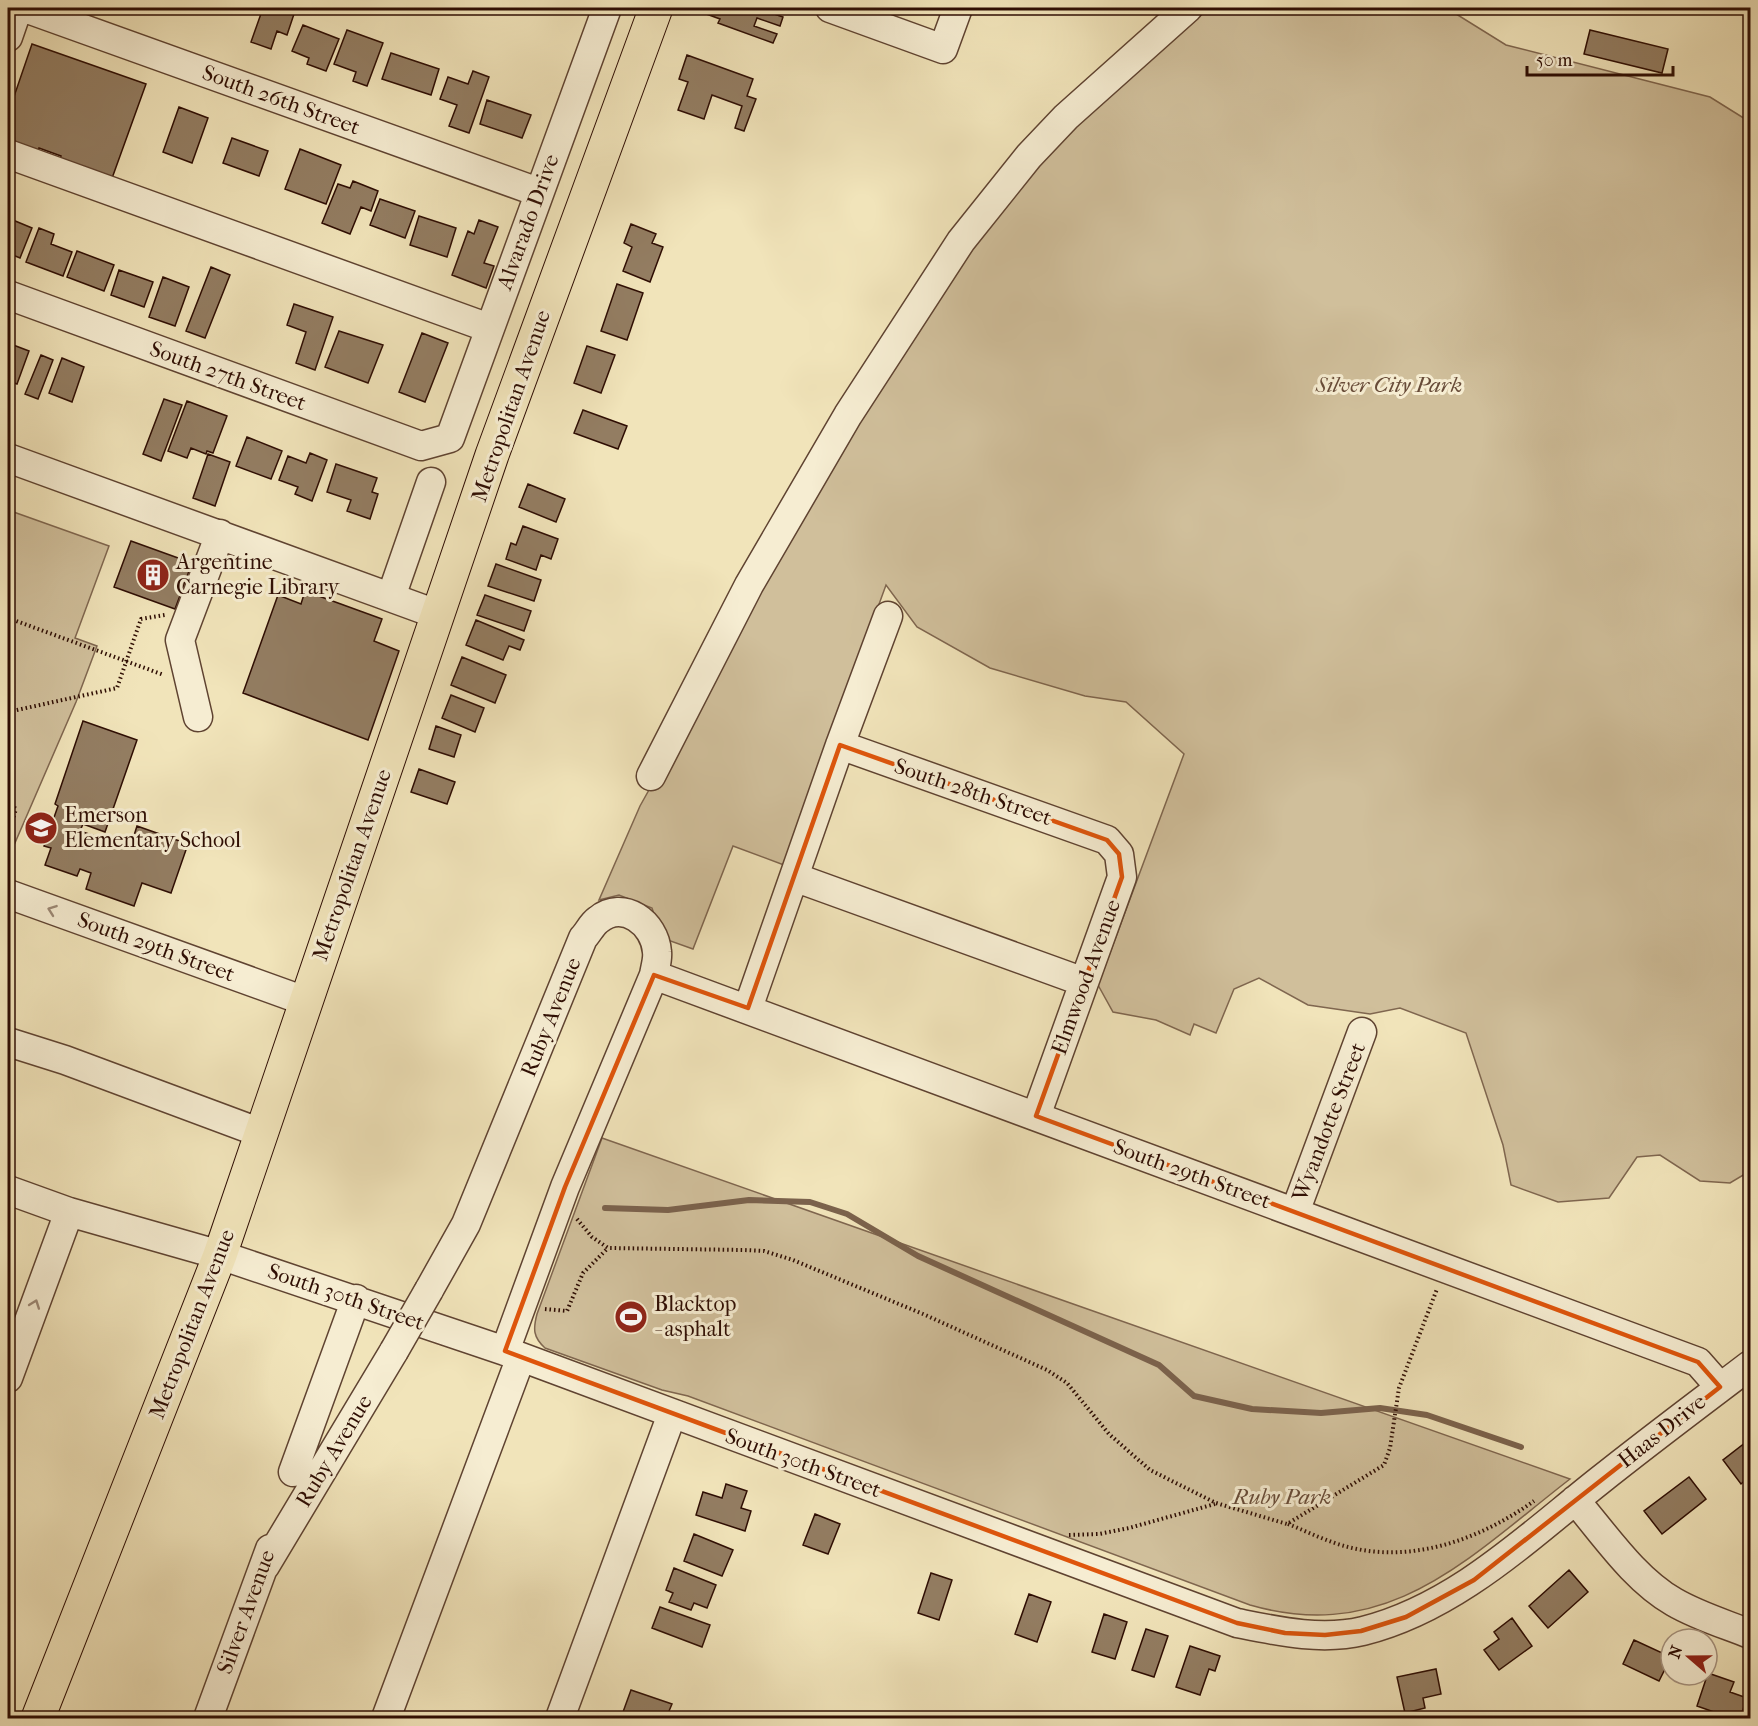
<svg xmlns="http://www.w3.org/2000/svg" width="1758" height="1726" viewBox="0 0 1758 1726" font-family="'IM FELL French Canon',serif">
<rect width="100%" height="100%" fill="#f1e4ba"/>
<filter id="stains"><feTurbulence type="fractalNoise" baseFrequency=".00333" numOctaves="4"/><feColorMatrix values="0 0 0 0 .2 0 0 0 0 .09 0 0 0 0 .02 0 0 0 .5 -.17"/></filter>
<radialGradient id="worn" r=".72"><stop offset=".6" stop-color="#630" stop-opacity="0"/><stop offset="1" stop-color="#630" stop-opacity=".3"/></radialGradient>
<!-- green -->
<path fill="#d0bf9b" stroke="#7f664f" stroke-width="1.5" d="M 1210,8 L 1429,8 L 1453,12 L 1506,45 L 1710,97 L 1750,122 L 1750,1171 L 1730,1183 L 1700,1181 L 1660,1155 L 1637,1157 L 1609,1198 L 1558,1202 L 1511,1185 L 1503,1145 L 1466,1033 L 1400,1008 L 1370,1014 L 1308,1005 L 1259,978 L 1234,989 L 1216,1033 L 1194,1024 L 1190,1035 L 1156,1020 L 1113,1012 L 1098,985 L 1184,754 L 1126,702 L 1085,696 L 990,668 L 917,627 L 886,585 L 784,865 L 733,846 L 693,949 L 662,938 L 652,908 L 619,895 L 599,900 L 640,806 L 829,468 L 966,245 L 1078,117 Z
M 8,510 L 109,546 L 75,638 L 97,646 L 76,702 L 8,859 Z
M 602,1138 L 1570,1479 C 1469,1557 1389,1645 1250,1605 L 688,1396 L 662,1390 L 545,1348 C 533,1337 533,1329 537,1314 Z"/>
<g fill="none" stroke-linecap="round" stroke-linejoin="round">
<!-- stream -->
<path stroke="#7b624c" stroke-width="6" d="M 605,1208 L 668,1210 L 749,1200 L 810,1202 L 847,1214 L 918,1256 L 1159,1365 L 1194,1396 L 1252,1409 L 1321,1413 L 1380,1408 L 1427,1415 L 1521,1447"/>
</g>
<!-- building -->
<path fill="#937d62" stroke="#2e0d03" stroke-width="1.5" d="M 263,8 L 275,8 L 294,14 L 287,35 L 277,31 L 271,49 L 251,42 Z
M 690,8 L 756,8 L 783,17 L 780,26 L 757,18 L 754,26 L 777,34 L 773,43 L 718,23 L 720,19 Z
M 303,25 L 339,39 L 326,71 L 307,64 L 309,58 L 292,51 Z
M 347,30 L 383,43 L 367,86 L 353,81 L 356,72 L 334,64 Z
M 1590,30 L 1668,49 L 1662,73 L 1584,54 Z
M 32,44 L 146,84 L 111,181 L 59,162 L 61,156 L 39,148 L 36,156 L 8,146 L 8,114 Z
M 391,53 L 439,69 L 431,95 L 382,79 Z
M 687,55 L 753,79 L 747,96 L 756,99 L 744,131 L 735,128 L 742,106 L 712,95 L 704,119 L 678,110 L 688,82 L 679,79 Z
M 473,71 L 489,77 L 469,133 L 449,126 L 457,105 L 440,99 L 448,77 L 468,84 Z
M 487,100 L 531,115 L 522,138 L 480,124 Z
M 179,107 L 208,118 L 192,163 L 163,152 Z
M 232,138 L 268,151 L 259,176 L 223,163 Z
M 300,149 L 341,165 L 326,204 L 285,189 Z
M 353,181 L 378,191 L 371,211 L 361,207 L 350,234 L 322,223 L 338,184 L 350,188 Z
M 380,199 L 415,211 L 405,238 L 370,225 Z
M 419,216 L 456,228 L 447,257 L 410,245 Z
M 8,218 L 32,228 L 20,258 L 8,253 Z
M 479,220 L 498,227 L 484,263 L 494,266 L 486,288 L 452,275 L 468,231 L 474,234 Z
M 631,224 L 656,234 L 652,243 L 663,247 L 650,282 L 623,271 L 632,247 L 624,243 Z
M 39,228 L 54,234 L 51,244 L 72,252 L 63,276 L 26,262 Z
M 77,251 L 114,265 L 104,291 L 67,277 Z
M 211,267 L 230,275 L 205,338 L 186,331 Z
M 119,270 L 153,282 L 144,307 L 111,295 Z
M 163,277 L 189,287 L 175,326 L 149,317 Z
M 617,284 L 643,293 L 627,340 L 601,331 Z
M 294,304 L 333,317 L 315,370 L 296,363 L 306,332 L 287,325 Z
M 339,331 L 383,345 L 368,383 L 325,367 Z
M 422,333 L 448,343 L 425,402 L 399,392 Z
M 8,343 L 29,351 L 17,384 L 8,381 Z
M 587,346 L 615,355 L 601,393 L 574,383 Z
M 41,355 L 53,360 L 38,399 L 25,394 Z
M 62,358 L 84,367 L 72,402 L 49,393 Z
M 164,399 L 182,405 L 161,461 L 143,454 Z
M 187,401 L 227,416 L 213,453 L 207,451 L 206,454 L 191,448 L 187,458 L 168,451 Z
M 583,410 L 627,426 L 618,449 L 574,433 Z
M 247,437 L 282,451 L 271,479 L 236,466 Z
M 310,453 L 327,460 L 312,501 L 295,494 L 298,487 L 279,480 L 288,456 L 306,463 Z
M 208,454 L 230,462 L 215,506 L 193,498 Z
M 336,464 L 377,478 L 372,492 L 378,494 L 370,519 L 347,511 L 351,500 L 327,492 Z
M 528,484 L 565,499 L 556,522 L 519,507 Z
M 523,526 L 558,539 L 551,559 L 541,555 L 536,570 L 506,559 L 511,543 L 516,545 Z
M 131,541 L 192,563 L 175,609 L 114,587 Z
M 496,564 L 541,580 L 534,601 L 488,586 Z
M 305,591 L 382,619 L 374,641 L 399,651 L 368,740 L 243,693 L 278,595 L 301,604 Z
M 485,595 L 531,611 L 524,631 L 477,615 Z
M 476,620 L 524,640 L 520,650 L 509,646 L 503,660 L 466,645 Z
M 462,657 L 506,675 L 495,703 L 451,685 Z
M 451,695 L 484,708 L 475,732 L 442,718 Z
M 83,721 L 137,740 L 105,832 L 83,824 L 80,831 L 130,848 L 137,826 L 188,844 L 171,893 L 142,883 L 134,906 L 86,889 L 91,873 L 80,869 L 77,876 L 45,865 L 51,848 L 44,846 L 58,806 L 55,804 Z
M 436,726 L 461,735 L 454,757 L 429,749 Z
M 419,769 L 455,782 L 447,804 L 411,792 Z
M 1750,1439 L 1750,1476 L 1741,1484 L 1723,1460 Z
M 1689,1477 L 1706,1499 L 1662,1534 L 1644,1511 Z
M 726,1484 L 747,1491 L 741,1508 L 751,1511 L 745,1531 L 696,1515 L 703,1492 L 722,1498 Z
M 815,1514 L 840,1524 L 828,1554 L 803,1545 Z
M 694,1534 L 733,1550 L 722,1576 L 684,1561 Z
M 674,1568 L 716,1585 L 707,1608 L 694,1603 L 691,1610 L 669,1602 L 673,1593 L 666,1590 Z
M 1569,1570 L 1588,1592 L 1548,1628 L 1529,1606 Z
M 931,1573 L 952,1580 L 939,1620 L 918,1613 Z
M 1029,1594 L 1051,1602 L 1037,1642 L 1015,1634 Z
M 660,1607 L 710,1625 L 702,1647 L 652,1628 Z
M 1104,1614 L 1127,1622 L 1115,1659 L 1092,1652 Z
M 1512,1618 L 1532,1646 L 1499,1670 L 1484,1650 L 1499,1639 L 1494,1632 Z
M 1146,1629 L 1168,1636 L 1154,1677 L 1132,1670 Z
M 1634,1640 L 1671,1657 L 1659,1681 L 1623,1664 Z
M 1190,1646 L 1220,1656 L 1215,1671 L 1209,1669 L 1200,1695 L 1176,1687 Z
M 1436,1669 L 1441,1694 L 1423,1698 L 1425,1708 L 1405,1713 L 1397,1677 Z
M 1708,1673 L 1734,1682 L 1730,1692 L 1747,1698 L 1740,1718 L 1731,1718 L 1697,1706 Z
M 631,1690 L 672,1704 L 666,1718 L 641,1718 L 623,1712 Z"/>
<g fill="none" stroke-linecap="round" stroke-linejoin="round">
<defs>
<path id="minor" d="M 25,8 L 538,192
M 830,8 L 943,49 L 958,8
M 8,37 L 18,8
M 8,154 L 489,328
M 8,295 L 421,446 L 450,438 L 607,8
M 8,458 L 439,615
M 391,597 L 431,482
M 198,717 L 180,640 L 220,534
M 840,745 L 1107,840 L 1119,854 L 1122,877 L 1036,1116
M 651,776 L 749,585 L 848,415 L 961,241 L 1029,156 L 1066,117 L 1188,8
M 794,877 L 1084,982
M 8,894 L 305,1001
M 654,975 L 1698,1362 L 1720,1387
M 748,1008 L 840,745 L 888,616
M 8,1042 L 65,1060 L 261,1133
M 8,1190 L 69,1212 L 220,1255 L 505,1351 L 1237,1623 C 1277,1631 1321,1641 1363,1631 C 1455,1608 1527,1538 1599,1481 C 1649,1441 1700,1403 1750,1365
M 1295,1212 L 1362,1032
M 429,1290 L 466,1224 L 583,938 C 588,933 592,924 598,920 C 623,899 655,923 657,952 C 658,959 655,968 654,975 L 565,1187 L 505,1351
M 8,1378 L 69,1212
M 293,1472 L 356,1299
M 1575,1500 C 1605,1535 1634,1579 1674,1602 C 1698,1616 1725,1624 1750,1634
M 265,1566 L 394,1351
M 208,1718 L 270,1549
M 386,1718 L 521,1357
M 560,1718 L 672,1414"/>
<path id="major" d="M 38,1718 L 220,1255 L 492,455 L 656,8"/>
</defs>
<!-- minor casing -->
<use href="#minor" stroke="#5f4331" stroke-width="31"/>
<!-- major casing -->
<use href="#major" stroke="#2e0d03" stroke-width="35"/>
<!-- path -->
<path stroke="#2e0d03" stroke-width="4" stroke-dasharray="1.5 3" stroke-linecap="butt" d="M 8,618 L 164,675
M 8,712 L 117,688 L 141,619 L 165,615
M 8,801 L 16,809 L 8,835
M 577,1219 L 592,1237 L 608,1248 L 744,1250 L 764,1251 L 793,1260 L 923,1314 L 1047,1370 L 1067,1383 L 1109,1434 L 1150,1470 L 1216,1503 L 1287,1524 L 1384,1465 L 1390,1448 L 1399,1388 L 1437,1289
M 545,1309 L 567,1311 L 583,1273 L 608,1248
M 1288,1524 C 1308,1532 1328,1542 1348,1547 C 1414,1564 1482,1538 1534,1501
M 1069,1535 L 1099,1534 L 1129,1528 L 1215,1504"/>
<!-- minor -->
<use href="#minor" stroke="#f6edd2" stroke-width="28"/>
<!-- major -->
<use href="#major" stroke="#f1e4ba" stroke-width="33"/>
<defs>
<path id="minor-bridge" d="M 394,1351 L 429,1290"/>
</defs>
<!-- minor-bridge casing -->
<use href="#minor-bridge" stroke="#5f4331" stroke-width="31" stroke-linecap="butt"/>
<!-- minor-bridge -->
<use href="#minor-bridge" stroke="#f6edd2" stroke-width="28"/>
</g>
<!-- one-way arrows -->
<defs><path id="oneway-chevron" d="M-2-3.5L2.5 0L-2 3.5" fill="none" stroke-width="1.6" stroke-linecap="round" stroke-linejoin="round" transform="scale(1.5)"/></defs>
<g stroke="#9c8875">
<use href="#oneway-chevron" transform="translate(52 910) rotate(-160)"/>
<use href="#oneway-chevron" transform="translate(35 1304) rotate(-70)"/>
</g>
<!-- marked area -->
<path fill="none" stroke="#df550c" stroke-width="4.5" stroke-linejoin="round" d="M 840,745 L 1107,840 L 1119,854 L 1122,877 L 1036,1116 L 1698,1362 L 1720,1387 L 1474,1580 L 1406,1617 L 1361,1631 L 1325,1635 L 1285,1633 L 1237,1623 L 505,1351 L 565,1187 L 654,975 L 748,1008 Z"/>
<!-- icons -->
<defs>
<symbol id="building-disc" viewBox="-11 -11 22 22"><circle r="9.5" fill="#8f2418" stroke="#f6edd2"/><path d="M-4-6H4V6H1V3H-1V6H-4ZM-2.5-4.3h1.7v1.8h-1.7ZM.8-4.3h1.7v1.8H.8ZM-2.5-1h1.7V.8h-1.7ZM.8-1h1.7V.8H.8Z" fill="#fff"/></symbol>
<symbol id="school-disc" viewBox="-11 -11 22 22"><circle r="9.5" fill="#8f2418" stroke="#f6edd2"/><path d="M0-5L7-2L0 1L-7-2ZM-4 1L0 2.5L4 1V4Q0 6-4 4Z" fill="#fff"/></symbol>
<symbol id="stadium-disc" viewBox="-11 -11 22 22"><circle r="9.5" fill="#8f2418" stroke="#f6edd2"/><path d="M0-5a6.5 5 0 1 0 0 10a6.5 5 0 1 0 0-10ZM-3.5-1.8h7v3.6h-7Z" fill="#fff"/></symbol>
</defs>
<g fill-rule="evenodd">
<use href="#building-disc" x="134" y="556" width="38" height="38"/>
<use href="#school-disc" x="22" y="809" width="38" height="38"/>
<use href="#stadium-disc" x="612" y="1298" width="38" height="38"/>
</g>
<g text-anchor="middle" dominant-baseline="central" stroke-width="6" stroke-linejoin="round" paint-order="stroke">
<!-- street labels -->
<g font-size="22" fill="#2e0d03" stroke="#f6edd2">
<text transform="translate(281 100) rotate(20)">South 26th Street</text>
<text transform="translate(528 222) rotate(-70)">Alvarado Drive</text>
<text transform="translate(228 376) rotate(20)">South 27th Street</text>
<text transform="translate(511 406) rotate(-71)">Metropolitan Avenue</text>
<text transform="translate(973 792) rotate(19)">South 28th Street</text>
<text transform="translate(352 865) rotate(-71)">Metropolitan Avenue</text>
<text transform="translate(156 947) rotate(20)">South 29th Street</text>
<text transform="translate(1086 977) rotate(-70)">Elmwood Avenue</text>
<text transform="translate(551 1017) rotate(-68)">Ruby Avenue</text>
<text transform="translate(1329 1122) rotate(-69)">Wyandotte Street</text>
<text transform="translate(1192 1174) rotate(20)">South 29th Street</text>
<text transform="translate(346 1297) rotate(19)">South 30th Street</text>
<text transform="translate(192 1324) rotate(-69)">Metropolitan Avenue</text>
<text transform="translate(1662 1431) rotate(-38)">Haas Drive</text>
<text transform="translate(334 1451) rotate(-59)">Ruby Avenue</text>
<text transform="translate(803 1463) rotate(20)">South 30th Street</text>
<text transform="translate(246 1612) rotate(-70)">Silver Avenue</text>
</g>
<!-- park labels -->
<g font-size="22" font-style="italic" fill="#674b38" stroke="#f6edd2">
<text x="1389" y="385">Silver City Park</text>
<text x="1282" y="1497">Ruby Park</text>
</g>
<!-- poi labels -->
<g font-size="22" fill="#2e0d03" stroke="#f6edd2" text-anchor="start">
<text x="176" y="562">Argentine<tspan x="176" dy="25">Carnegie Library</tspan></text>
<text x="64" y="815">Emerson<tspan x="64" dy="25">Elementary School</tspan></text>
<text x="654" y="1304">Blacktop<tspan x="654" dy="25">- asphalt</tspan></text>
</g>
</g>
<!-- margin -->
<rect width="1758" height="1726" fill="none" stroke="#f1e4ba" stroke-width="30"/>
<rect x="9" y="9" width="1740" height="1708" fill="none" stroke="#2e0d03" stroke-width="3"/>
<rect x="15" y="15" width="1728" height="1696" fill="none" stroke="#2e0d03" stroke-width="1.5"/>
<!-- north arrow -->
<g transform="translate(1689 1657) rotate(290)"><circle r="28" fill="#f6edd2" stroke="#a6937f" stroke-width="1.5"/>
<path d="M0-4.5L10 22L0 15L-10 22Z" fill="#8f2418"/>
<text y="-9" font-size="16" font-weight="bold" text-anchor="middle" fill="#2e0d03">N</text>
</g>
<!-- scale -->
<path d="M1527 66v9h146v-9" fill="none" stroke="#2e0d03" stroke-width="3"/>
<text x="1536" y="66" font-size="18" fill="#2e0d03" stroke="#f6edd2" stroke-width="4.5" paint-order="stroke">50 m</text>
<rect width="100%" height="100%" filter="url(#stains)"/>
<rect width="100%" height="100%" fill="url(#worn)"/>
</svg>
